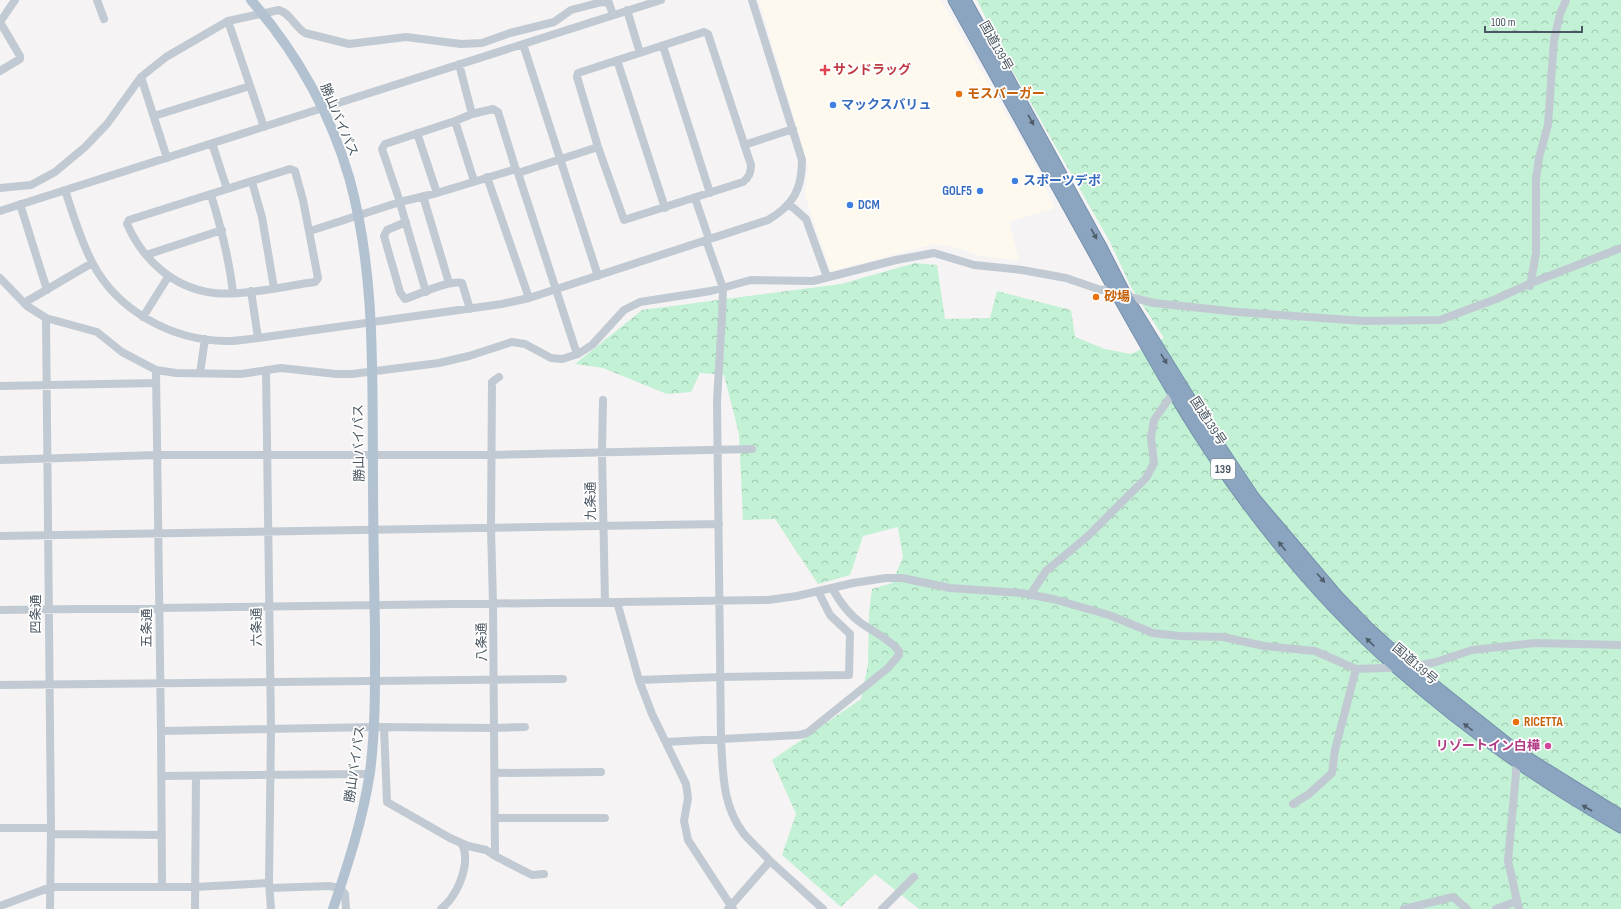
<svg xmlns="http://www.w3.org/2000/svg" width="1621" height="909" viewBox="0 0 1621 909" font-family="'Sofia Sans Condensed','Noto Sans JP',sans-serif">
<defs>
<pattern id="forest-crowns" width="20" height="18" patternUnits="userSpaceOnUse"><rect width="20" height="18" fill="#c3f1d5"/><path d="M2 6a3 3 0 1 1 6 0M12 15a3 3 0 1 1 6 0" fill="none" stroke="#a0c6b0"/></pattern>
</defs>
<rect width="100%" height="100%" fill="#f5f3f3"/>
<!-- commercial -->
<path fill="#fdf9ef" d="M 759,0 L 941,0 L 1036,167 L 1055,208 L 1009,222 L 1019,260 L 980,256 L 958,248 L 934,244 L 831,271 L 805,196 L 808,166 Z"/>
<!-- forest -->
<path fill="url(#forest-crowns)" d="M 977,0 L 1621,0 L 1621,909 L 919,909 L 875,874 L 841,907 L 782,855 L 796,814 L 772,760 L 861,699 L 868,664 L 869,612 L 872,589 L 892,583 L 903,557 L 898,527 L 863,536 L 850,575 L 818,584 L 775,519 L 743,520 L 739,434 L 724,375 L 700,373 L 691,392 L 667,394 L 603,368 L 575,364 L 642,310 L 841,284 L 915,263 L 937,265 L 945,319 L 990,318 L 997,291 L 1071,310 L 1075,337 L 1105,349 L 1131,354 L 1164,338 L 1131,287 L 1110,242 L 1008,63 Z"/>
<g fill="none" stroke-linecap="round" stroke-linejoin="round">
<defs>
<path id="highway" d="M 954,0 C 1007,95 1059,190 1112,285 C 1147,347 1181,409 1221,467 C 1271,539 1330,609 1396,667 C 1465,728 1541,782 1621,827
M 965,0 L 1102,249 L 1126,296 L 1210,432 L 1254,498 L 1337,596 L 1368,628 L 1411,667 L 1518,752 L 1621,816"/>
</defs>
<!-- highway casing -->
<use href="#highway" stroke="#7690ad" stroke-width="13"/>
<!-- minor -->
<path stroke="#c1cad2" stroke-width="8" d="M 97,0 L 104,19
M 627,10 L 640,53
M 228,21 L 264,127
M 0,22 L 15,0
M 704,32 L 708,34 L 751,165 C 751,173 749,177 743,182 L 624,220 L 598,147 L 577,77 L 578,73 Z
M 523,44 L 598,276
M 663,46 L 710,193
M 617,60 L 665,208
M 459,64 L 472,114
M 0,71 L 20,59 L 20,56 L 0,22
M 141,77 L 167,158
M 154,116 L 250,86
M 455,121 L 474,181
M 417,133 L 437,193
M 212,143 L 227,189
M 744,145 L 793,129
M 290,169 L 295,171 L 303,200 L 318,278 L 315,282 C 285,286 244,296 214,293 C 173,288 143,260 127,224 L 129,220 Z
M 518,173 L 598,147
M 487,177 L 529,298
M 252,182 L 262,217 L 274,288
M 0,188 L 31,185 L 55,172 L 85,147 L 107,124 L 141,77 L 166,57 L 228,21 L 279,10 C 291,14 294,26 305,33 L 349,44 L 406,37 L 461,44 L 482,43 L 510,33 L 554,22 L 571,10 L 602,2 L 609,3 L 613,15
M 65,190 C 73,214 80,239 92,262 C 117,311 173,341 227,341 C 238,341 248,339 258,338 L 502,304 L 529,298 L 768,220 C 793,205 802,190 802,160 L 752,0
M 211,195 C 221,227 229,259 233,292
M 423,196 L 449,283
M 695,198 L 709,239
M 20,204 L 47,290
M 789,204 L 806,219 L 827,277
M 0,211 L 661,0
M 406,222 L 387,230 L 384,236 L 400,292 L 405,299 C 420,294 449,280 462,283 L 470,309
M 310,231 L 400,202 L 437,193 L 516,169
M 706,240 L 723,288 L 722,317 L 717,401 L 721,739 C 723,772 722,806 744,834 C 752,843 762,852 770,861
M 146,255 L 222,230
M 0,278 L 27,306 L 46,318 L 97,332 L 122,352 L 156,370 L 176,373 L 241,374 L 281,368 L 336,374 L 352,374 L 439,363 L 469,356 L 512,342 L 525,344 L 551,358 L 562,359 L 578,354 L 592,345 L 624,310 L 640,302 L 711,291 L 751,280 L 813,281 L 896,260 L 934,253 L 974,265 L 1022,270 L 1066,278 L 1101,290 L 1114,288 L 1126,296 L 1154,303 L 1238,312 L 1364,321 L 1440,320 L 1496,299 L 1531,283 L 1621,248
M 1530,286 L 1536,253 L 1536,179 L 1539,158 L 1548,125 L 1554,40 L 1560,14 L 1566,0
M 251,291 L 258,338
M 426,292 L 398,196 L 382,149 L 385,144 L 455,121 L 472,114 L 493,109 L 498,112 L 515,167 L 518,173 L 577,354
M 24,303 L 92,263
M 143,317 L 168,277
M 46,318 L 51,828 L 50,909
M 156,370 L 161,731 L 162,886
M 266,370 L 271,729 L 269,883 L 271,909
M 200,373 L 205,339
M 499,377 L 492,382 L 491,528 L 493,604 L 495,856 L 532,875 L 544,874
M 0,386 L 156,383
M 603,400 L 602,452 L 605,602
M 0,460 L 157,455 L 491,455 L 752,449
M 0,536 C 240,533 479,527 719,524
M 1030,595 L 1046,571 L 1088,536 L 1146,478 L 1154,463 L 1151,438 L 1154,420 L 1173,393
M 617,602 L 639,680 L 652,714 L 686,784 L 688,798 L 684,821 L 688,840 L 733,909
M 0,610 L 768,600 L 797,596 L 853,583 L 886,578 L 902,578 L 950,588 L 1021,593 L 1053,599 L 1109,615 L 1153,633 L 1179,636 L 1223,637 L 1264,646 L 1315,651 L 1356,669 L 1411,667 L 1436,662 L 1472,650 L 1535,643 L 1621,645
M 639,680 L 721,677 L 849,675 L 850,634 L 830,615 L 818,591
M 0,685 L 563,679
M 384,727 L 387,802 L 450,838 L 468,846 L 486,850 L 495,856
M 161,731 L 374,727 L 495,728 L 525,727
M 666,742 L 799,735 L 807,733 L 888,668 L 899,655 L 899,651 C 889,639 874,632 861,623 C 848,614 840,602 832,588
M 1517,762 L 1508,861 L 1519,909
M 495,773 L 601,772
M 161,776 L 369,774
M 1293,804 L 1309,794 L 1332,773 L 1335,750 L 1356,669
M 496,818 L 605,818
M 0,828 L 51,828
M 51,834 L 162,835
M 270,888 L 329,886 L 340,888 L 345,894 L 346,909
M 0,906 L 51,887 L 195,887 L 269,883
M 195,909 L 196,776
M 441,909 C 445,905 449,902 452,897 C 461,884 471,858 461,843
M 728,909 L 770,861 L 823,909
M 882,909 L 914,877
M 1404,909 L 1453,897 L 1467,909
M 1496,909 L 1517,901"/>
<!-- major -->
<path stroke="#b3c2d1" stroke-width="10" d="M 251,0 C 295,51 330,112 349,177 C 376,273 372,374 373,474 C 373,526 374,578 375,630 C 375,677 376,725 370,772 C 363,819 348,864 333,909"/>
<!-- highway -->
<use href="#highway" stroke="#8ba5c1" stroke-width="11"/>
</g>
<!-- one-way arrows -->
<defs><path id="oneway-solid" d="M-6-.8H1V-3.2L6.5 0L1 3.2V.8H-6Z"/></defs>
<g fill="#505e6b">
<use href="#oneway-solid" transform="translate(1031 120) rotate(61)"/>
<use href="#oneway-solid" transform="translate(1094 234) rotate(61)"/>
<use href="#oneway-solid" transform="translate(1164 359) rotate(59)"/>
<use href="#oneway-solid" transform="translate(1282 546) rotate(-129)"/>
<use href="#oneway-solid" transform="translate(1321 578) rotate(49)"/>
<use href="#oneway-solid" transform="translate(1370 642) rotate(-136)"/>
<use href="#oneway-solid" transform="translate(1468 727) rotate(-142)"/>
<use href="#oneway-solid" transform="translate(1587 808) rotate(-150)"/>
</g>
<!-- markers -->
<path fill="#e0444e" stroke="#fff" stroke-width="1.5" d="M823 64h4v4h4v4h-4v4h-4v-4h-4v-4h4z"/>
<g fill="#e8710a" stroke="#fff" stroke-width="1.5">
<circle cx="959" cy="94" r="4"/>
<circle cx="1096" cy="297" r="4"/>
<circle cx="1516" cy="722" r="4"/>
</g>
<g fill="#3f7fe0" stroke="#fff" stroke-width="1.5">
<circle cx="833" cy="105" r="4"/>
<circle cx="1015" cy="181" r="4"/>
<circle cx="980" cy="191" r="4"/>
<circle cx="850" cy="205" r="4"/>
</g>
<circle fill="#d1479c" stroke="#fff" stroke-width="1.5" cx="1548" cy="746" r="4"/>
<g text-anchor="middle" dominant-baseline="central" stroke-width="3.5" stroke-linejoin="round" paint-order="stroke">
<!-- shield labels -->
<rect fill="#fff" stroke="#808990" stroke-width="1" x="1211" y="459" width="24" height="20" rx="3"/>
<g font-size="12" font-weight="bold" fill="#4a5661">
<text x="1223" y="469">139</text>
</g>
<!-- street labels -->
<g font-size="13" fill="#4a5661" stroke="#fff">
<text transform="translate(996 46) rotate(61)">国道139号</text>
<text transform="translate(339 120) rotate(67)">勝山バイパス</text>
<text transform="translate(1208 421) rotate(57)">国道139号</text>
<text transform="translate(359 443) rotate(-91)">勝山バイパス</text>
<text transform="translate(591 501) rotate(-91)">九条通</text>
<text transform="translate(36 614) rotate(-90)">四条通</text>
<text transform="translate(257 627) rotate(-91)">六条通</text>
<text transform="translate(147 628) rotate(-90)">五条通</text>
<text transform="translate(482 642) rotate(-91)">八条通</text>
<text transform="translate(1415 664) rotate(41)">国道139号</text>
<text transform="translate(355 764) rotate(-82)">勝山バイパス</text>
</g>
<!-- health labels -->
<g font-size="13" font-weight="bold" fill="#be3a42" stroke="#fff" text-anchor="start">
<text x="833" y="70">サンドラッグ</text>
</g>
<!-- food labels -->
<g font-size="13" font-weight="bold" fill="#c56008" stroke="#fff" text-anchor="start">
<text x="967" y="94">モスバーガー</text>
<text x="1104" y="297">砂場</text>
<text x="1524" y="722">RICETTA</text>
</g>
<!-- shop labels -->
<g font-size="13" font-weight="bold" fill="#366cbe" stroke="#fff" text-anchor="start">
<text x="841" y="105">マックスバリュ</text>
<text x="1023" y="181">スポーツデポ</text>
<text x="972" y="191" text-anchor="end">GOLF5</text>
<text x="858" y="205">DCM</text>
</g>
<!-- hotel labels -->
<g font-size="13" font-weight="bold" fill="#b23c85" stroke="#fff" text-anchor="end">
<text x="1540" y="746">リゾートイン白樺</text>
</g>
</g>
<!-- scale -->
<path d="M1485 26v6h97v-6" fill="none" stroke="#4a5661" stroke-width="2"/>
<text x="1491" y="26" font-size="12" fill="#4a5661" stroke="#ffffff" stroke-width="3" paint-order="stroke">100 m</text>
</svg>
